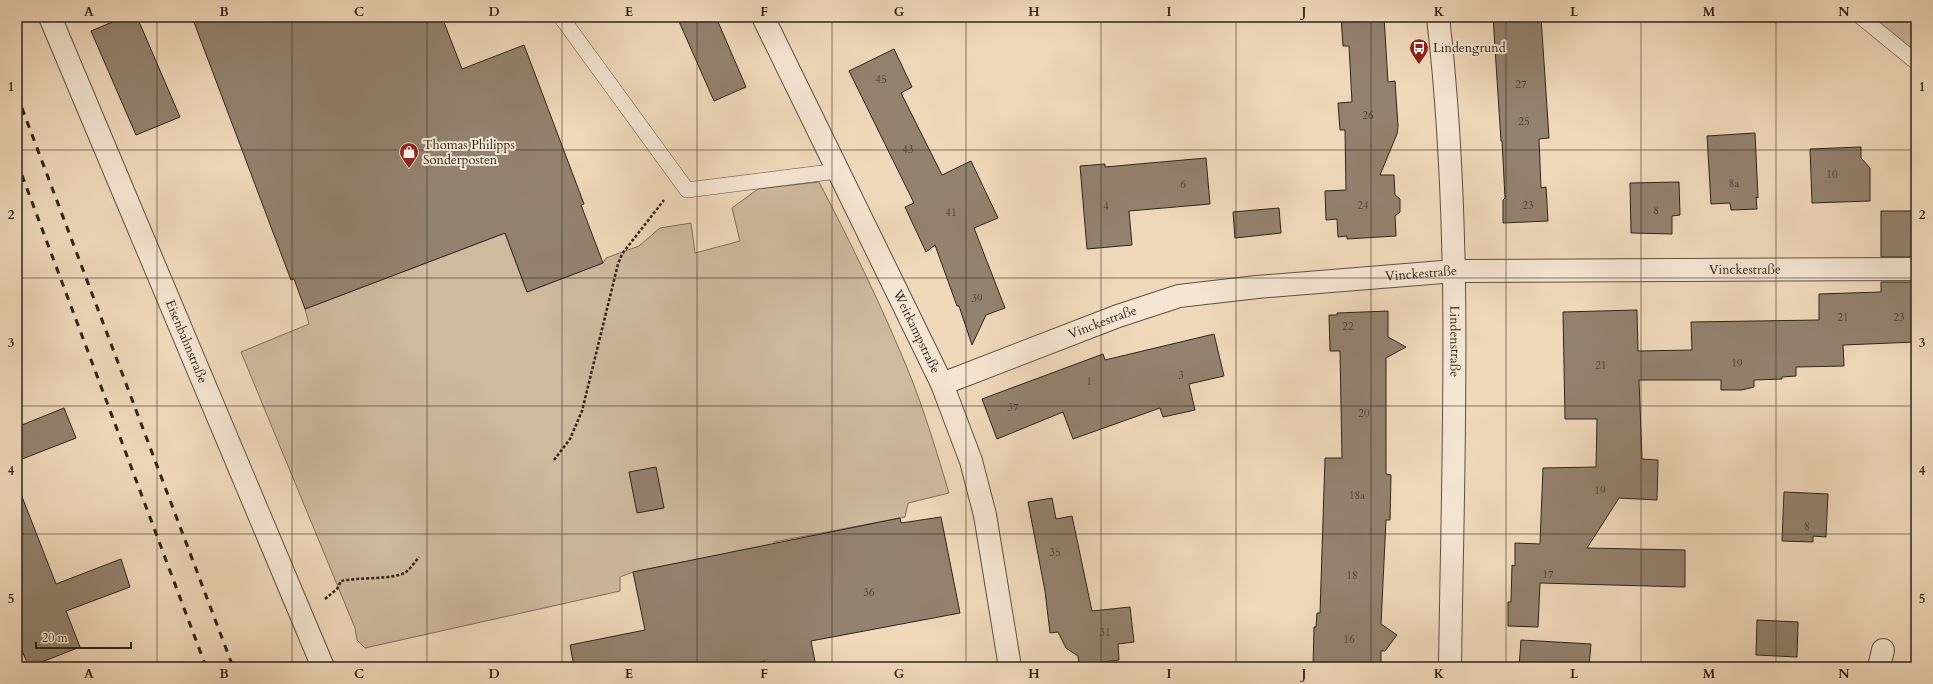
<svg xmlns="http://www.w3.org/2000/svg" width="1933" height="684" viewBox="0 0 1933 684" font-family="Cardo,serif">
<rect width="100%" height="100%" fill="#f0d9bb"/>
<filter id="stains"><feTurbulence type="fractalNoise" baseFrequency=".005" numOctaves="4"/><feColorMatrix values="0 0 0 0 .2 0 0 0 0 .09 0 0 0 0 .02 0 0 0 .5 -.17"/></filter>
<radialGradient id="worn" r=".72"><stop offset=".6" stop-color="#630" stop-opacity="0"/><stop offset="1" stop-color="#630" stop-opacity=".3"/></radialGradient>
<!-- green -->
<path fill="#cfbaa0" stroke="#7e6f5e" d="M 1861,17 L 1916,17 L 1916,62 Z
M 819,182 C 852,245 883,309 910,375 C 925,413 937,453 949,493 L 908,503 L 905,517 L 774,542 L 773,545 L 633,572 L 620,577 L 620,591 L 365,648 L 357,640 L 355,628 L 241,352 L 309,324 L 305,309 L 505,233 L 527,292 L 603,263 L 606,258 L 639,246 L 660,228 L 691,223 L 695,253 L 740,241 L 732,208 L 758,189 Z"/>
<!-- building -->
<path fill="#93826f" stroke="#2e241c" d="M 124,17 L 137,17 L 180,117 L 136,135 L 91,31 Z
M 192,17 L 442,17 L 462,69 L 524,45 L 584,204 L 581,205 L 603,263 L 527,292 L 505,233 L 305,309 L 294,279 L 291,280 Z
M 677,17 L 716,17 L 746,87 L 714,101 Z
M 1341,17 L 1384,17 L 1388,82 L 1395,81 L 1398,126 L 1397,134 L 1380,175 L 1394,175 L 1395,195 L 1400,199 L 1400,212 L 1395,216 L 1396,236 L 1347,239 L 1347,236 L 1338,237 L 1337,219 L 1326,220 L 1325,191 L 1346,190 L 1345,130 L 1340,130 L 1338,103 L 1352,102 L 1349,46 L 1343,46 Z
M 1493,17 L 1541,17 L 1549,138 L 1539,139 L 1541,188 L 1546,187 L 1548,221 L 1503,223 L 1503,200 L 1505,198 L 1502,141 L 1501,141 Z
M 894,49 L 912,87 L 901,93 L 942,175 L 971,161 L 998,218 L 974,228 L 1005,308 L 986,315 L 972,345 L 959,306 L 957,306 L 935,245 L 926,252 L 905,207 L 914,203 L 849,71 Z
M 1755,133 L 1758,198 L 1756,197 L 1757,209 L 1731,210 L 1730,203 L 1711,204 L 1707,136 Z
M 1861,147 L 1861,158 L 1870,168 L 1870,201 L 1812,203 L 1810,149 Z
M 1206,158 L 1210,204 L 1129,211 L 1132,245 L 1087,249 L 1080,166 L 1105,164 L 1105,167 Z
M 1679,182 L 1680,215 L 1672,216 L 1672,234 L 1631,233 L 1630,183 Z
M 1279,208 L 1281,233 L 1235,238 L 1233,212 Z
M 1881,211 L 1912,211 L 1912,219 L 1916,219 L 1916,257 L 1881,257 Z
M 1881,282 L 1916,282 L 1916,342 L 1843,345 L 1844,366 L 1796,367 L 1796,376 L 1782,377 L 1782,379 L 1754,380 L 1754,387 L 1742,390 L 1721,390 L 1721,380 L 1639,380 L 1642,459 L 1658,460 L 1657,500 L 1619,498 L 1587,548 L 1685,550 L 1685,587 L 1540,583 L 1538,627 L 1508,626 L 1508,602 L 1511,602 L 1512,565 L 1515,566 L 1515,543 L 1540,544 L 1543,468 L 1596,467 L 1597,419 L 1565,419 L 1563,312 L 1637,310 L 1638,351 L 1692,350 L 1691,322 L 1819,320 L 1819,294 L 1881,292 Z
M 1388,311 L 1388,337 L 1406,347 L 1386,358 L 1386,474 L 1391,475 L 1390,520 L 1386,520 L 1381,624 L 1397,635 L 1385,651 L 1381,651 L 1381,667 L 1313,667 L 1314,627 L 1316,627 L 1317,613 L 1320,613 L 1325,458 L 1342,458 L 1340,351 L 1330,351 L 1329,315 L 1337,315 L 1337,313 Z
M 1214,334 L 1224,376 L 1189,384 L 1195,410 L 1163,417 L 1160,408 L 1073,439 L 1063,412 L 997,439 L 982,399 L 1103,354 L 1105,360 Z
M 64,408 L 76,438 L 17,461 L 17,427 Z
M 656,467 L 664,508 L 637,513 L 629,472 Z
M 17,489 L 19,489 L 56,584 L 121,559 L 130,587 L 66,611 L 80,647 L 29,667 L 17,639 Z
M 1784,492 L 1828,494 L 1826,537 L 1813,536 L 1813,542 L 1782,541 Z
M 1052,498 L 1056,519 L 1072,516 L 1092,611 L 1130,607 L 1134,642 L 1118,644 L 1119,660 L 1079,665 L 1078,656 L 1066,648 L 1058,632 L 1050,633 L 1045,591 L 1028,502 Z
M 941,517 L 960,613 L 811,641 L 816,667 L 766,667 L 765,661 L 734,667 L 574,667 L 570,645 L 645,630 L 633,572 L 900,518 L 901,523 Z
M 1757,620 L 1798,622 L 1797,657 L 1756,655 Z
M 1521,640 L 1591,644 L 1589,667 L 1519,667 Z"/>
<g fill="none" stroke-linecap="round" stroke-linejoin="round">
<defs>
<path id="lane" d="M 561,17 L 687,190 L 838,171
M 1861,17 L 1916,62"/>
<g id="street">
<path id="s1" d="M 50,17 L 323,667"/>
<path id="s2" d="M 763,17 L 942,384 L 971,461 L 985,515 L 1010,667"/>
<path id="s3" d="M 1438,17 C 1463,232 1453,451 1450,667"/>
<path id="s4" d="M 942,384 L 1118,316 L 1179,296 L 1257,287 L 1455,271 L 1916,269"/>
<path d="M 1879,667 L 1883,650"/>
</g>
</defs>
<!-- lane casing -->
<use href="#lane" stroke="#5e5144" stroke-width="16"/>
<!-- street casing -->
<use href="#street" stroke="#5e5144" stroke-width="24"/>
<!-- path -->
<path stroke="#2e241c" stroke-width="2.5" stroke-dasharray="3 2" stroke-linecap="butt" d="M 554,460 L 570,439 L 582,411 L 618,264 L 622,254 L 664,200
M 325,599 L 337,589 L 341,581 C 358,577 394,580 406,572 C 411,568 415,562 419,557"/>
<!-- lane -->
<use href="#lane" stroke="#f5e6d3" stroke-width="15"/>
<!-- street -->
<use href="#street" stroke="#f5e6d3" stroke-width="22"/>
<!-- rail -->
<path stroke="#2e241c" stroke-width="3" stroke-dasharray="7 7" stroke-linecap="butt" d="M 17,95 L 233,667
M 17,162 L 206,667"/>
</g>
<!-- grid -->
<path fill="none" stroke="#2e241c" stroke-width="1" stroke-opacity="0.55" d="M 157,17 L 157,667M 292,17 L 292,667M 427,17 L 427,667M 562,17 L 562,667M 697,17 L 697,667M 832,17 L 832,667M 966,17 L 966,667M 1101,17 L 1101,667M 1236,17 L 1236,667M 1371,17 L 1371,667M 1506,17 L 1506,667M 1641,17 L 1641,667M 1776,17 L 1776,667M 17,150 L 1916,150M 17,278 L 1916,278M 17,406 L 1916,406M 17,534 L 1916,534"/>
<!-- icons -->
<defs>
<symbol id="bus-pin" viewBox="-11 -11 22 30"><path d="M0 17L-7.5 6A9.5 9.5 0 1 1 7.5 6Z" fill="#8f2418" stroke="#f5e6d3"/><path d="M-5-6H5V4H4V6H2V4H-2V6H-4V4H-5ZM-3.5-4V0h7V-4ZM-3.5 1.2v1.5H-2V1.2ZM2 1.2v1.5H3.5V1.2Z" fill="#fff"/></symbol>
<symbol id="shop-pin" viewBox="-11 -11 22 30"><path d="M0 17L-7.5 6A9.5 9.5 0 1 1 7.5 6Z" fill="#8f2418" stroke="#f5e6d3"/><path d="M-5-2.5h2.3a2.7 3.5 0 0 1 5.4 0H5L5.5 6h-11ZM-1.5-2.5h3a1.5 2.3 0 0 0-3 0Z" fill="#fff"/></symbol>
</defs>
<g fill-rule="evenodd">
<use href="#bus-pin" x="1408" y="37" width="22" height="30"/>
<use href="#shop-pin" x="398" y="141" width="22" height="30"/>
</g>
<g text-anchor="middle" dominant-baseline="central" stroke-width="4" stroke-linejoin="round" paint-order="stroke">
<!-- number labels -->
<g font-size="11" fill="#473c31">
<text x="881" y="79">45</text>
<text x="1521" y="84">27</text>
<text x="1368" y="115">26</text>
<text x="1524" y="121">25</text>
<text x="908" y="149">43</text>
<text x="1832" y="174">10</text>
<text x="1734" y="183">8a</text>
<text x="1183" y="184">6</text>
<text x="1363" y="205">24</text>
<text x="1528" y="205">23</text>
<text x="1106" y="206">4</text>
<text x="1656" y="210">8</text>
<text x="951" y="212">41</text>
<text x="977" y="298">39</text>
<text x="1843" y="317">21</text>
<text x="1899" y="317">23</text>
<text x="1348" y="326">22</text>
<text x="1737" y="363">19</text>
<text x="1601" y="365">21</text>
<text x="1181" y="375">3</text>
<text x="1089" y="381">1</text>
<text x="1013" y="407">37</text>
<text x="1364" y="413">20</text>
<text x="1600" y="490">19</text>
<text x="1357" y="495">18a</text>
<text x="1807" y="526">8</text>
<text x="1055" y="552">35</text>
<text x="1548" y="574">17</text>
<text x="1352" y="575">18</text>
<text x="869" y="592">36</text>
<text x="1105" y="632">31</text>
<text x="1349" y="639">16</text>
</g>
<!-- poi labels -->
<g font-size="13" fill="#2e241c" stroke="#f5e6d3" text-anchor="start">
<text x="1433" y="48">Lindengrund</text>
<text x="423" y="145">Thomas Philipps<tspan x="423" dy="15">Sonderposten</tspan></text>
</g>
<!-- street labels -->
<g font-size="13" fill="#2e241c" stroke="#f5e6d3">
<text stroke="none"><textPath href="#s4" startOffset="820">Vinckestraße</textPath></text>
<text stroke="none"><textPath href="#s4" startOffset="496">Vinckestraße</textPath></text>
<text stroke="none"><textPath href="#s4" startOffset="172">Vinckestraße</textPath></text>
<text stroke="none"><textPath href="#s2" startOffset="350">Weitkampstraße</textPath></text>
<text stroke="none"><textPath href="#s1" startOffset="352">Eisenbahnstraße</textPath></text>
<text stroke="none"><textPath href="#s3" startOffset="325">Lindenstraße</textPath></text>
</g>
</g>
<!-- margin -->
<rect width="1933" height="684" fill="none" stroke="#f0d9bb" stroke-width="44"/>
<!-- scale -->
<path d="M36 642v6h95v-6" fill="none" stroke="#2e241c" stroke-width="2"/>
<text x="42" y="642" font-size="12" fill="#2e241c" stroke="#f5e6d3" stroke-width="3" paint-order="stroke">20 m</text>
<rect x="22" y="22" width="1889" height="640" fill="none" stroke="#2e241c" stroke-width="1.5"/>
<g font-size="13" text-anchor="middle" font-weight="bold" fill="#2e241c">
<text x="89" y="16">A</text>
<text x="224" y="16">B</text>
<text x="359" y="16">C</text>
<text x="494" y="16">D</text>
<text x="629" y="16">E</text>
<text x="764" y="16">F</text>
<text x="899" y="16">G</text>
<text x="1034" y="16">H</text>
<text x="1169" y="16">I</text>
<text x="1304" y="16">J</text>
<text x="1439" y="16">K</text>
<text x="1574" y="16">L</text>
<text x="1709" y="16">M</text>
<text x="1844" y="16">N</text>
<text x="11" y="91">1</text>
<text x="1922" y="91">1</text>
<text x="11" y="219">2</text>
<text x="1922" y="219">2</text>
<text x="11" y="347">3</text>
<text x="1922" y="347">3</text>
<text x="11" y="475">4</text>
<text x="1922" y="475">4</text>
<text x="11" y="603">5</text>
<text x="1922" y="603">5</text>
<text x="89" y="678">A</text>
<text x="224" y="678">B</text>
<text x="359" y="678">C</text>
<text x="494" y="678">D</text>
<text x="629" y="678">E</text>
<text x="764" y="678">F</text>
<text x="899" y="678">G</text>
<text x="1034" y="678">H</text>
<text x="1169" y="678">I</text>
<text x="1304" y="678">J</text>
<text x="1439" y="678">K</text>
<text x="1574" y="678">L</text>
<text x="1709" y="678">M</text>
<text x="1844" y="678">N</text>
</g>
<rect width="100%" height="100%" filter="url(#stains)"/>
<rect width="100%" height="100%" fill="url(#worn)"/>
</svg>
